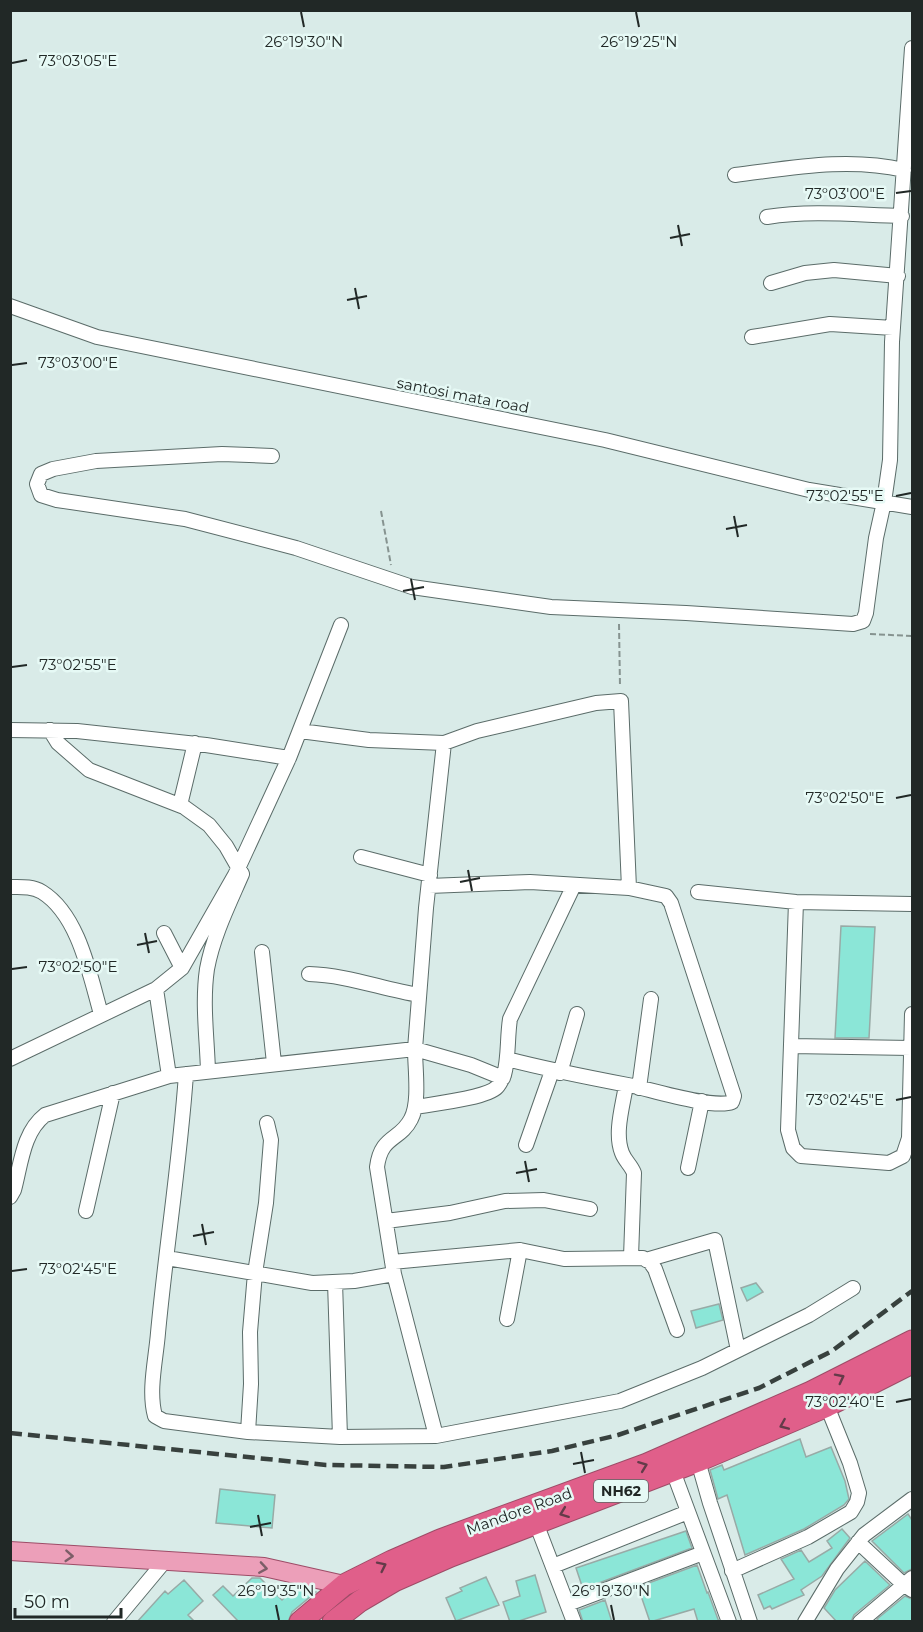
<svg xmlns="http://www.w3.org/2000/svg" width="923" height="1632" viewBox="0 0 923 1632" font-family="Montserrat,sans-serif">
<rect width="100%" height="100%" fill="#d9ebe8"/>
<!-- building -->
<path fill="#8be6d7" stroke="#98aaa6" stroke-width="1.5" d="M 841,926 L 875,927 L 869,1038 L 835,1038 Z
M 756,1283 L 763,1292 L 747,1301 L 741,1288 Z
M 719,1304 L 723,1320 L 696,1328 L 691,1311 Z
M 800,1439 L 806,1457 L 831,1447 L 845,1481 L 849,1499 L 844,1505 L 804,1529 L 745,1555 L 727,1495 L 718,1499 L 710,1470 L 722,1465 L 724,1470 Z
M 220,1489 L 275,1495 L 272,1528 L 216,1523 Z
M 908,1514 L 912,1520 L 912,1569 L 904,1573 L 872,1541 Z
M 842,1529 L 850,1538 L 822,1576 L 801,1590 L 804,1595 L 772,1609 L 770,1606 L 764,1609 L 758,1595 L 794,1579 L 781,1559 L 801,1550 L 809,1562 L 832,1548 L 827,1541 Z
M 686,1531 L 692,1548 L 583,1589 L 576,1568 Z
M 865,1561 L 890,1585 L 854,1615 L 851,1622 L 837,1622 L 824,1608 L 835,1590 Z
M 697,1565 L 707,1593 L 708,1592 L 719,1622 L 698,1622 L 694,1609 L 650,1622 L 638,1587 Z
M 535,1575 L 546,1612 L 516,1622 L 510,1622 L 503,1602 L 520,1596 L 516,1581 Z
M 486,1577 L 499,1605 L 456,1621 L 446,1598 L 462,1591 L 460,1588 Z
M 252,1578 L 260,1578 L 282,1600 L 296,1586 L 316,1592 L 292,1612 L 288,1622 L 239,1622 L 213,1595 L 223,1586 L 233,1596 Z
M 184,1580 L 203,1601 L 188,1615 L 195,1622 L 137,1622 L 165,1591 L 168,1594 Z
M 905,1596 L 912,1599 L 912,1622 L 880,1622 L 877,1619 Z
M 605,1600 L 612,1622 L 583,1622 L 579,1610 Z"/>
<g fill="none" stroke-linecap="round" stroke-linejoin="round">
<defs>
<path id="minor" d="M 735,175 C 792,168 847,157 904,170
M 767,217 C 812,210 857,215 902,216
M 771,283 L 805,273 L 834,270 L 898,276
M 10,306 L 97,337 L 605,440 L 809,490 L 912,507
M 752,337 L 830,324 L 893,328
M 272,456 L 222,454 L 96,461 L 53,469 L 41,474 L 37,484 L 41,495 L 57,500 L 185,519 L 296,548 L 412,587 L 551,607 L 686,613 L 853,624 L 863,621 L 866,613 L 876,538 L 884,502 L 890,460 L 892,342 L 912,48
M 10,730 L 77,731 L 206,745 L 289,758
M 50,730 L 58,743 L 89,770 L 184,807 L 209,825 L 226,846 L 242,874 C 229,904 213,936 207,969 C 202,1003 207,1037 208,1071
M 180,805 L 195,743
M 361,857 L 430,875
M 429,886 L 530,882 L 629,888 L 621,701 L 596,703 L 477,731 L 444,743
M 10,887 C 21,887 32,886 42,892 C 79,915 90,976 101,1014
M 698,892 L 796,902 L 912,904
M 796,902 L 788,1130 L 793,1148 L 801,1156 L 889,1163 L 903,1156 L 909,1138 L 912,1014
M 164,933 L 182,968
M 262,952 L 274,1063
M 309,974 C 347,975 382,989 419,995
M 156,989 L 169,1076
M 791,1046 L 911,1048
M 10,1059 L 156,989 L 182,968 L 235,875 L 289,758 L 341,625
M 507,1059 C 549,1070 591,1078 633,1086 C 655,1091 714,1109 732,1102 L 734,1096 L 671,903 L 666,896 L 629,888
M 560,1073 L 577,1014
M 186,1074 C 180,1161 166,1247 158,1333 C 156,1359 148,1391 155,1416 L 164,1421 L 248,1432 L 340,1437 L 436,1436
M 503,1078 L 471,1065 L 415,1049 C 415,1069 420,1102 411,1119 C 400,1141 381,1135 377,1167 L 394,1274 L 436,1436 L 620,1401 L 702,1368 L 809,1315 L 853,1288
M 626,1085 C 623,1105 614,1133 622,1153 C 625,1161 631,1165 634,1173 L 631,1257
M 639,1088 L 651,999
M 416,1107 C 432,1104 487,1098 497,1087 C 500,1084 502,1079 504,1075 C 509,1057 507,1038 510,1019 L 574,885
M 526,1145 L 552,1071
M 688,1168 L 702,1101
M 10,1197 L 14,1190 C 21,1164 23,1132 45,1115 L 169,1076 L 415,1049 L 426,908 L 444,743 L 369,740 L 300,731
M 86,1211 L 113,1093
M 386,1221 L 450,1213 L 505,1201 L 544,1200 L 590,1209
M 167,1258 L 312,1283 L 354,1281 L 394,1274
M 646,1260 L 715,1240 L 738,1350
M 392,1262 L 520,1250 L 564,1259 L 643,1258 L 650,1262 L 655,1269 L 677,1330
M 335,1282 L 340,1437
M 507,1319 L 520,1250
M 248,1432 L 251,1384 L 250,1332 L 255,1273 L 266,1203 L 271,1140 L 267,1123
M 698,1461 L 710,1503 L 750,1622
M 673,1471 L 729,1622
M 536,1523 L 574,1622
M 858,1542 L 903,1584 L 912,1590
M 553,1566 L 688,1512
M 732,1571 L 808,1537 L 851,1512 L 857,1502 L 859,1493 L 850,1463 L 827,1406
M 568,1604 L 703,1553
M 114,1622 L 164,1562
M 805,1622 L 837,1569 L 864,1535 L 912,1499
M 860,1622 L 912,1578"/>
<path id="major" d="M 10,1551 L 264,1567 L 344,1585"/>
<path id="highway" d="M 300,1622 L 344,1585 L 392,1561 L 440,1540 L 647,1464 L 811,1392 L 912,1341
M 333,1622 L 360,1601 L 394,1581 L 451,1556 L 698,1461 L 827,1406 L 912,1363"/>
</defs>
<!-- minor casing -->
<use href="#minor" stroke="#5b6c69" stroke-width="16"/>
<!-- major casing -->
<use href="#major" stroke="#9d4c67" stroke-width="20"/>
<!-- highway casing -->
<use href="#highway" stroke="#9d4c67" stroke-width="23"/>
<!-- path -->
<path stroke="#869390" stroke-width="2" stroke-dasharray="6 3" stroke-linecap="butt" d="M 381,511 L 391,565
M 619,624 L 620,687
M 870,634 L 912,636"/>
<!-- minor -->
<use href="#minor" stroke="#fff" stroke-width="14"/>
<!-- major -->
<use href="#major" stroke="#ec9fb9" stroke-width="18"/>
<!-- highway -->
<use href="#highway" stroke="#e05f8a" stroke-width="21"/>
<!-- rail -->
<path stroke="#38413e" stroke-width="4.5" stroke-dasharray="12 6" stroke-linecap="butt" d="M 10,1433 L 326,1465 L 444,1467 L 552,1451 L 618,1435 L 759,1388 L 832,1351 L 912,1291"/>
</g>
<!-- one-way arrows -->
<defs><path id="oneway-chevron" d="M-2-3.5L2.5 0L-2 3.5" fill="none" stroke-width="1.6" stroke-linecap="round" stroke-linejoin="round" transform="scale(1.5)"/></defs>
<g stroke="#643b49">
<use href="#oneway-chevron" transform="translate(840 1378) rotate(-27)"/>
<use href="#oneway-chevron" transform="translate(784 1425) rotate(157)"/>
<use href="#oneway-chevron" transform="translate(643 1466) rotate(-21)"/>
<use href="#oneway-chevron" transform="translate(564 1513) rotate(159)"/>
<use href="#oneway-chevron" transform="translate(382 1566) rotate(-26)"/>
</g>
<g stroke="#7c5e68">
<use href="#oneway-chevron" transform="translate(69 1556) rotate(4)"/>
<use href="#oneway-chevron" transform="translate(263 1568) rotate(9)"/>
</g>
<!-- ticks -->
<path fill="none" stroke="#212826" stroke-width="2" d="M 301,12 L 304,27M 636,12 L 639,27M 12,63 L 27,60M 896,193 L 911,191M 678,225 L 682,246M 670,238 L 690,234M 355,288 L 359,309M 347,300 L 367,296M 12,365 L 27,363M 896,496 L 911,493M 734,516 L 738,537M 726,529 L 747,525M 411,579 L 415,600M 403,591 L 424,587M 12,667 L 27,665M 896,798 L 911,795M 468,870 L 472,891M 460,882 L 480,878M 145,933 L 149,953M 137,945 L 157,941M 12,969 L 27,967M 896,1100 L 911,1097M 525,1161 L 529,1182M 516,1173 L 537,1169M 202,1224 L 206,1245M 193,1236 L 214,1232M 12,1271 L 27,1269M 896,1402 L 911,1399M 581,1452 L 585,1473M 573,1464 L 594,1460M 258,1515 L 262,1536M 250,1527 L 271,1523M 276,1605 L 279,1620M 611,1605 L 614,1620"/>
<g text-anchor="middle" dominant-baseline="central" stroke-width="5" stroke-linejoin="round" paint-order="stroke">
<!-- shield labels -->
<rect fill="#e6f9f5" stroke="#5c6764" stroke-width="1.5" x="594" y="1480" width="54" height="22" rx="4.5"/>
<g font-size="14" font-weight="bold" fill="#212826">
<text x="621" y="1491">NH62</text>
</g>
<!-- street labels -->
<g font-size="15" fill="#212826" stroke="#e6f9f5">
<text transform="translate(463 395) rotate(11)">santosi mata road</text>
<text transform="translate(519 1511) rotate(-20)">Mandore Road</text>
</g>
</g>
<g font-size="15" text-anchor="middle" fill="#212826" stroke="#e6f9f5" stroke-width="5" stroke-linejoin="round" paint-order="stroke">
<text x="639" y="47">26°19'25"N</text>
<text x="304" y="47">26°19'30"N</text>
<text x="78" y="66">73°03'05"E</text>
<text x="845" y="199">73°03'00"E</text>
<text x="78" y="368">73°03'00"E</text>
<text x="845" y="501">73°02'55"E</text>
<text x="78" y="670">73°02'55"E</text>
<text x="845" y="803">73°02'50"E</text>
<text x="78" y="972">73°02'50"E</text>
<text x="845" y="1105">73°02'45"E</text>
<text x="78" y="1274">73°02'45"E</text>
<text x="845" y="1407">73°02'40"E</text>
<text x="276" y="1596">26°19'35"N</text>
<text x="611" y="1596">26°19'30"N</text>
</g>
<!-- border -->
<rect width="923" height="1632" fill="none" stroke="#212826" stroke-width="24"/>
<!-- scale -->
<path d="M15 1608v9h106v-9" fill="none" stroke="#212826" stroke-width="3"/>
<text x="24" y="1608" font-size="18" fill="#212826" stroke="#e6f9f5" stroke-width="4.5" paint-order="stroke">50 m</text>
</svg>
